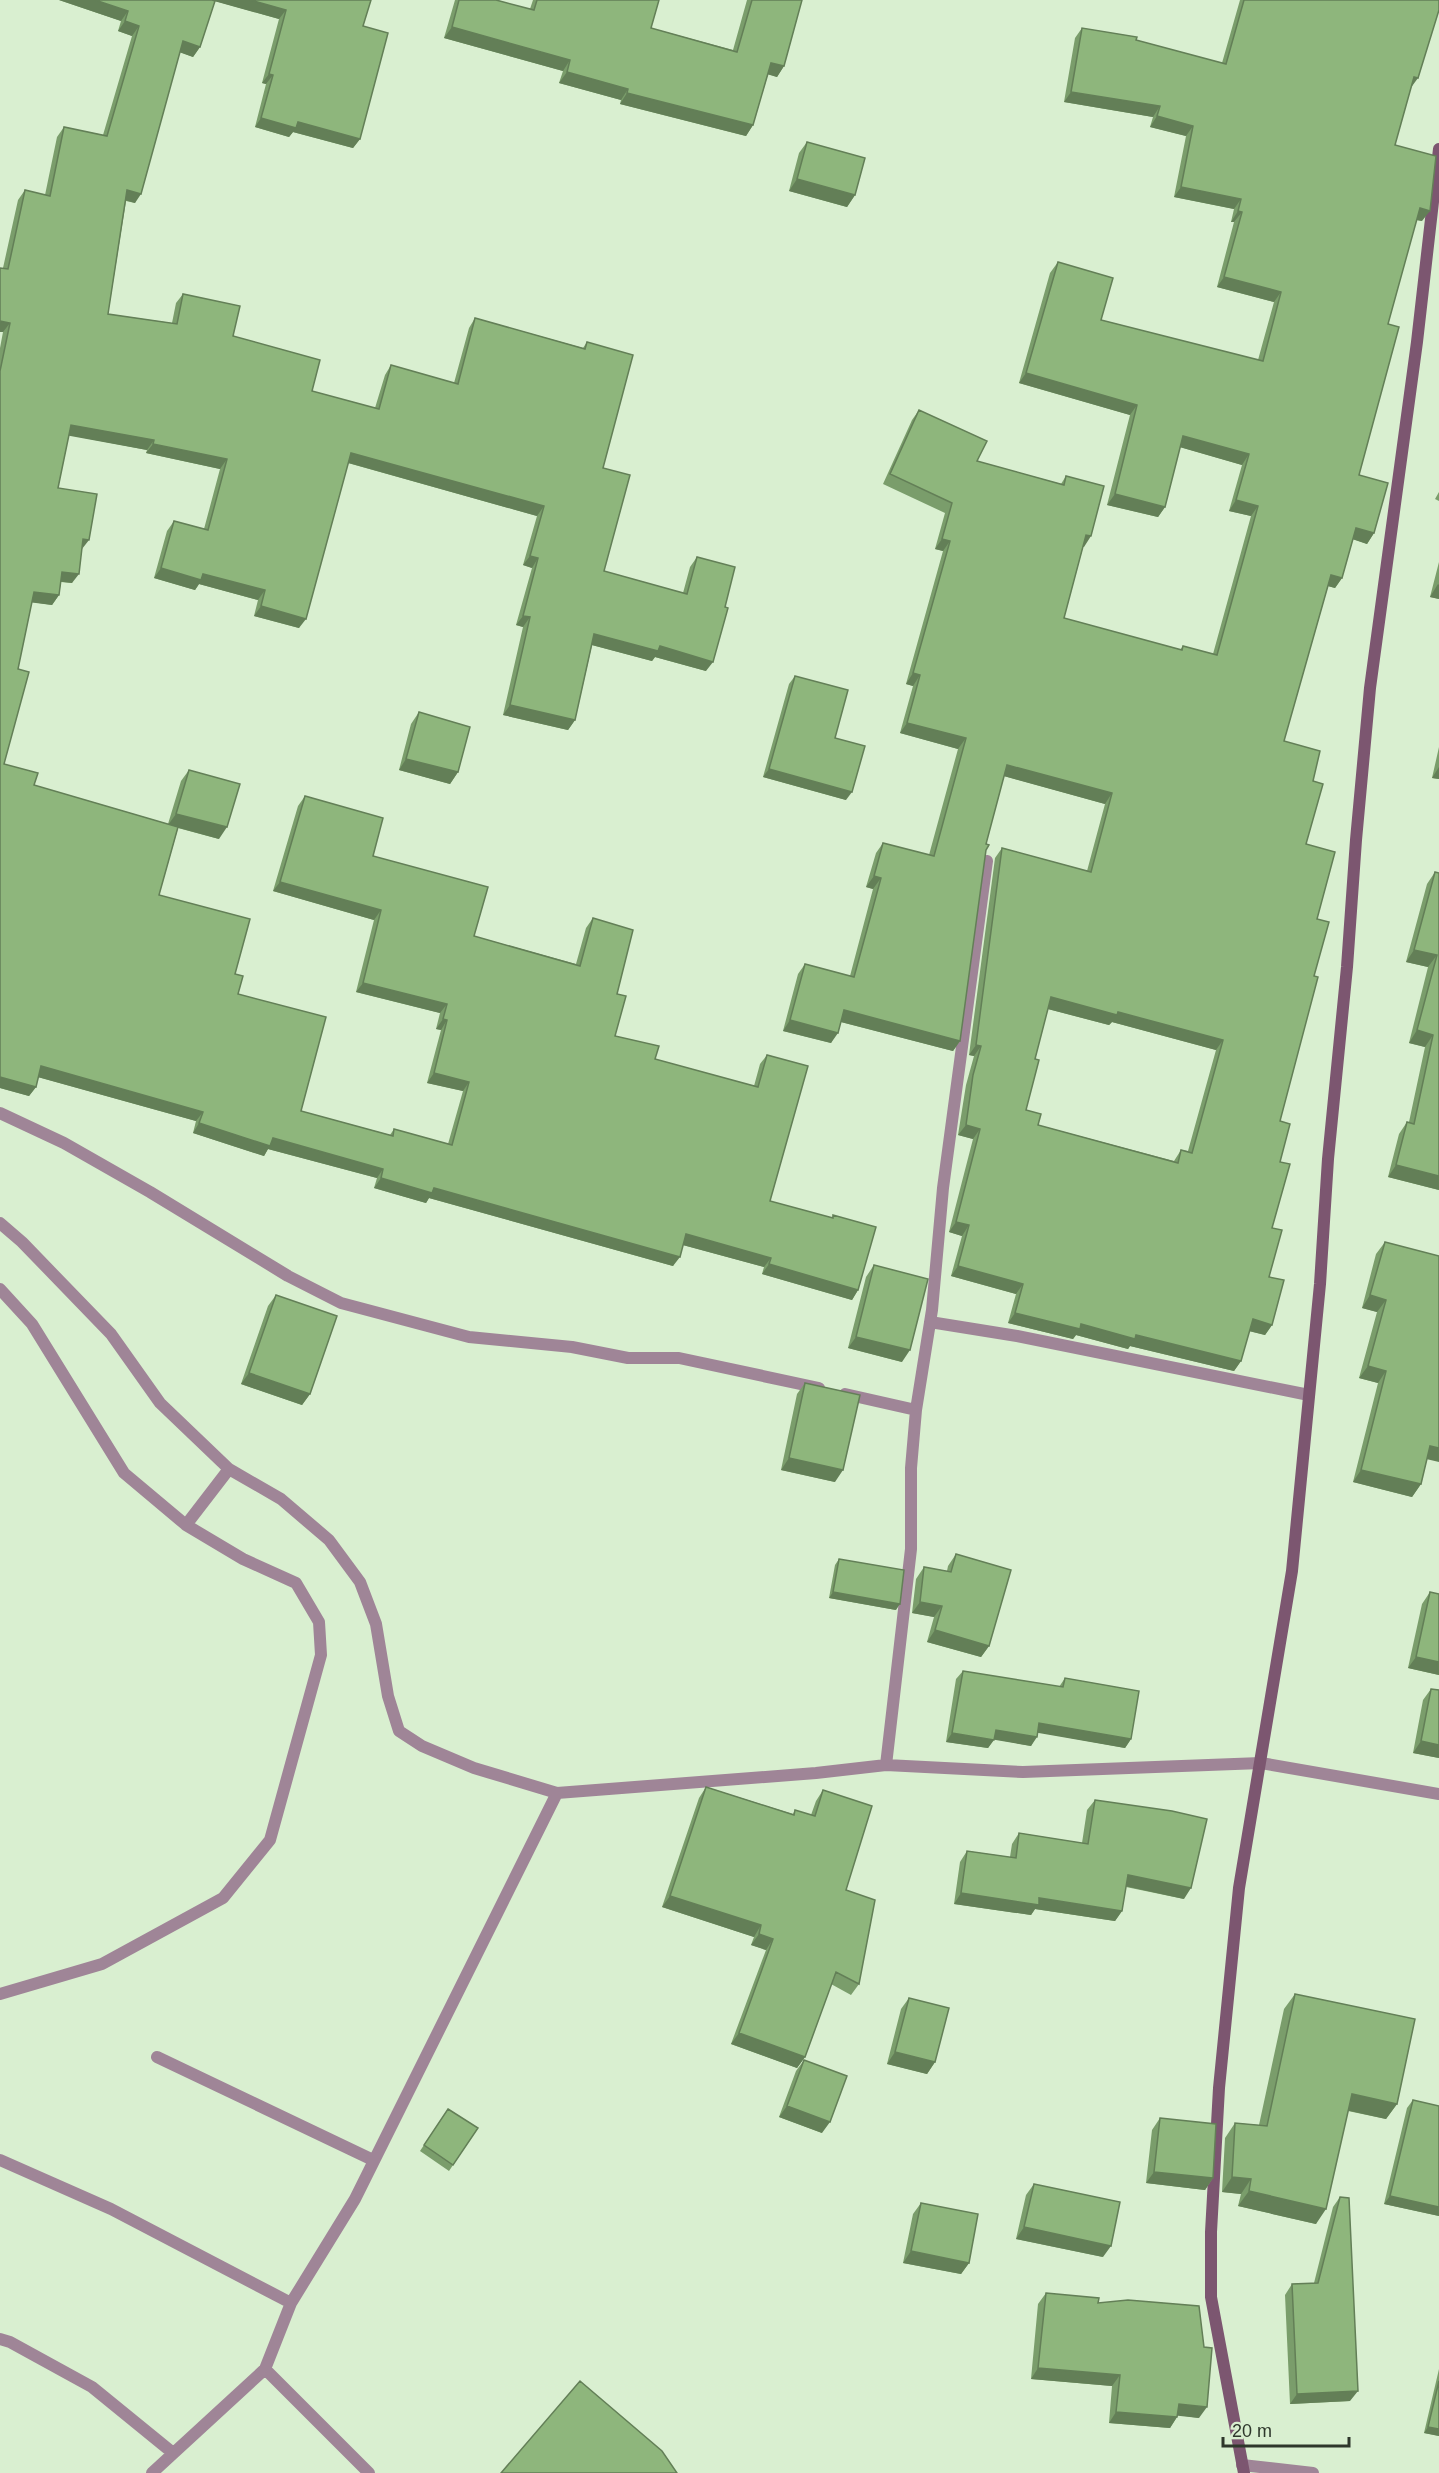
<svg xmlns="http://www.w3.org/2000/svg" width="1439" height="2473" viewBox="0 0 1439 2473" font-family="Arial,sans-serif">
<rect width="100%" height="100%" fill="#d9efd0"/>
<g fill="none" stroke-linecap="round" stroke-linejoin="round">
<!-- street -->
<path stroke="#9f8597" stroke-width="12" d="M 0,1113 L 64,1143 L 150,1192 L 288,1276 L 341,1303 L 469,1337 L 572,1347 L 628,1358 L 679,1358 L 819,1388
M 0,1223 L 22,1242 L 111,1334 L 160,1403 L 229,1469
M 0,1289 L 32,1324 L 124,1473 L 186,1525 L 229,1469 L 281,1499 L 329,1540 L 360,1582 L 376,1624 L 388,1696 L 399,1731 L 422,1746 L 474,1768 L 557,1793 L 816,1773 L 886,1765 L 1023,1772 L 1261,1763 L 1439,1794
M 930,1322 L 1017,1336 L 1309,1395
M 845,1394 L 916,1410 L 911,1468 L 911,1549 L 886,1765
M 916,1410 L 932,1310 L 943,1188 L 987,861
M 0,1994 L 102,1964 L 223,1898 L 270,1840 L 321,1655 L 319,1622 L 296,1583 L 243,1559 L 186,1525
M 157,2057 L 373,2160
M 0,2160 L 111,2209 L 291,2303
M 0,2339 L 10,2342 L 92,2387 L 173,2453
M 265,2369 L 369,2473
M 1242,2465 L 1313,2473
M 152,2473 L 265,2369 L 291,2303 L 355,2199 L 557,1793"/>
<!-- secondary -->
<path stroke="#7c5670" stroke-width="12" d="M 1244,2473 L 1211,2297 L 1211,2232 L 1219,2088 L 1239,1888 L 1292,1571 L 1320,1284 L 1328,1159 L 1347,967 L 1356,840 L 1370,688 L 1417,342 L 1439,149"/>
</g>
<!-- wall -->
<path fill="#7a9d6b" fill-rule="evenodd" d="M 59,0 L 214,1 L 214,0 L 371,0 L 363,26 L 360,139 L 353,148 L 293,132 L 289,137 L 255,127 L 266,84 L 262,83 L 279,19 L 215,1 L 200,47 L 193,57 L 180,52 L 135,203 L 126,201 L 108,314 L 172,323 L 176,303 L 183,294 L 233,336 L 312,391 L 375,408 L 385,375 L 391,365 L 454,383 L 469,328 L 475,318 L 583,348 L 587,342 L 603,468 L 604,571 L 683,593 L 690,567 L 697,557 L 706,671 L 655,657 L 652,661 L 592,645 L 575,720 L 568,730 L 503,715 L 523,627 L 516,625 L 532,568 L 523,565 L 537,516 L 348,463 L 299,628 L 254,616 L 258,600 L 199,584 L 195,590 L 154,578 L 167,531 L 174,521 L 204,529 L 220,469 L 146,453 L 147,450 L 69,435 L 58,488 L 82,549 L 72,583 L 61,582 L 59,595 L 52,605 L 32,602 L 18,669 L 4,764 L 34,785 L 168,824 L 181,781 L 189,770 L 219,839 L 178,828 L 159,895 L 235,974 L 238,994 L 301,1111 L 390,1135 L 394,1129 L 448,1144 L 463,1091 L 427,1083 L 441,1030 L 436,1029 L 440,1013 L 356,992 L 374,920 L 273,891 L 298,806 L 305,796 L 373,856 L 474,936 L 576,964 L 586,928 L 593,918 L 617,994 L 615,1036 L 655,1059 L 754,1086 L 760,1064 L 767,1055 L 770,1201 L 832,1218 L 833,1215 L 858,1290 L 852,1300 L 762,1274 L 764,1267 L 683,1245 L 673,1266 L 429,1198 L 426,1203 L 374,1188 L 377,1178 L 268,1149 L 264,1156 L 193,1133 L 196,1121 L 38,1077 L 36,1087 L 29,1096 L 0,1088 L 0,348 L 3,332 L 3,268 L 18,200 L 25,190 L 45,195 L 57,137 L 64,127 L 103,135 L 132,36 L 118,31 L 121,21 Z
M 455,0 L 496,0 L 530,9 L 533,0 L 659,0 L 651,28 L 733,50 L 747,0 L 802,0 L 784,66 L 777,77 L 768,74 L 753,125 L 746,136 L 620,104 L 621,100 L 559,83 L 563,71 L 444,38 Z
M 1240,0 L 1439,0 L 1410,89 L 1395,145 L 1422,221 L 1416,220 L 1388,324 L 1359,475 L 1374,533 L 1367,544 L 1353,539 L 1342,578 L 1335,588 L 1328,586 L 1284,741 L 1313,781 L 1306,844 L 1317,919 L 1314,976 L 1280,1121 L 1280,1162 L 1272,1228 L 1269,1277 L 1272,1325 L 1265,1335 L 1249,1331 L 1241,1361 L 1234,1371 L 1130,1346 L 1128,1349 L 1076,1335 L 1073,1339 L 1008,1323 L 1016,1294 L 951,1276 L 962,1236 L 949,1232 L 973,1139 L 958,1135 L 966,1085 L 974,1056 L 969,1055 L 995,858 L 1002,848 L 1087,871 L 1105,804 L 1004,776 L 986,844 L 960,1041 L 953,1051 L 841,1022 L 831,1043 L 783,1031 L 798,974 L 805,964 L 850,976 L 873,889 L 866,887 L 876,853 L 883,843 L 929,855 L 958,749 L 900,733 L 913,686 L 906,684 L 943,551 L 935,549 L 945,513 L 883,484 L 912,420 L 919,410 L 977,461 L 1061,484 L 1066,476 L 1084,547 L 1083,547 L 1064,618 L 1180,650 L 1183,646 L 1213,654 L 1251,516 L 1229,511 L 1242,465 L 1180,447 L 1165,507 L 1158,517 L 1107,505 L 1130,415 L 1019,383 L 1050,273 L 1058,262 L 1101,320 L 1258,360 L 1274,302 L 1217,287 L 1234,222 L 1231,222 L 1234,209 L 1174,197 L 1186,136 L 1150,127 L 1153,117 L 1064,102 L 1075,38 L 1082,28 L 1136,40 L 1222,63 ZM 1048,1009 L 1109,1025 L 1112,1022 L 1216,1050 L 1188,1151 L 1181,1150 L 1174,1161 L 1038,1125 L 1026,1110 L 1035,1059 Z
M 807,142 L 855,195 L 847,207 L 789,191 L 799,153 Z
M 1439,492 L 1439,501 L 1435,499 Z
M 1439,562 L 1439,599 L 1430,597 Z
M 795,676 L 835,738 L 846,800 L 763,777 L 789,684 Z
M 419,712 L 458,772 L 450,784 L 399,770 L 411,724 Z
M 1439,747 L 1439,779 L 1432,778 Z
M 1435,872 L 1439,873 L 1439,1190 L 1388,1177 L 1399,1134 L 1407,1122 L 1409,1122 L 1425,1047 L 1409,1043 L 1428,967 L 1406,962 L 1427,884 Z
M 1385,1242 L 1427,1459 L 1421,1484 L 1412,1497 L 1353,1482 L 1378,1383 L 1359,1378 L 1377,1312 L 1362,1308 L 1376,1254 Z
M 874,1265 L 902,1362 L 848,1348 L 866,1277 Z
M 276,1295 L 310,1394 L 302,1405 L 241,1384 L 268,1306 Z
M 805,1383 L 835,1482 L 781,1470 L 797,1394 Z
M 956,1554 L 989,1646 L 981,1657 L 927,1642 L 934,1617 L 912,1613 L 916,1579 L 924,1567 L 947,1571 L 948,1566 Z
M 839,1559 L 896,1610 L 829,1598 L 835,1565 Z
M 1430,1592 L 1439,1675 L 1408,1668 L 1422,1604 Z
M 963,1671 L 1059,1687 L 1065,1678 L 1131,1739 L 1125,1748 L 1038,1732 L 1031,1746 L 994,1739 L 988,1748 L 946,1742 L 956,1679 Z
M 1431,1689 L 1439,1690 L 1439,1758 L 1413,1753 L 1423,1700 Z
M 706,1787 L 793,1814 L 795,1810 L 811,1815 L 816,1801 L 823,1790 L 846,1890 L 859,1984 L 851,1995 L 831,1984 L 805,2057 L 797,2068 L 731,2044 L 766,1950 L 751,1945 L 754,1937 L 662,1907 L 699,1798 Z
M 1095,1800 L 1184,1899 L 1126,1887 L 1122,1911 L 1115,1921 L 1035,1909 L 1031,1915 L 954,1904 L 960,1862 L 967,1851 L 1010,1857 L 1012,1844 L 1019,1833 L 1082,1843 L 1087,1810 Z
M 1295,1994 L 1397,2104 L 1386,2119 L 1348,2111 L 1316,2224 L 1238,2206 L 1241,2194 L 1222,2192 L 1225,2138 L 1235,2123 L 1259,2125 L 1284,2009 Z
M 909,1998 L 935,2062 L 927,2074 L 887,2064 L 901,2009 Z
M 804,2060 L 822,2133 L 779,2117 L 796,2071 Z
M 1413,2100 L 1439,2216 L 1384,2204 L 1407,2108 Z
M 448,2109 L 478,2128 L 449,2171 L 420,2151 Z
M 1160,2118 L 1213,2178 L 1205,2190 L 1146,2183 L 1152,2130 Z
M 1034,2184 L 1103,2257 L 1016,2239 L 1026,2195 Z
M 1340,2197 L 1350,2401 L 1290,2404 L 1285,2295 L 1292,2284 L 1314,2283 L 1333,2207 Z
M 921,2203 L 969,2263 L 961,2274 L 903,2263 L 913,2214 Z
M 1046,2293 L 1098,2303 L 1199,2418 L 1178,2415 L 1177,2417 L 1170,2428 L 1109,2423 L 1112,2386 L 1031,2379 L 1038,2304 Z
M 1439,2369 L 1439,2436 L 1424,2433 Z"/>
<!-- shaded-wall -->
<path fill="#637f57" d="M 59,0 L 95,0 L 128,11 L 121,21 Z
M 214,0 L 250,0 L 286,10 L 279,19 L 214,1 Z
M 125,21 L 139,26 L 132,36 L 118,31 Z
M 452,27 L 570,60 L 563,71 L 444,38 Z
M 183,41 L 200,47 L 193,57 L 176,51 Z
M 771,63 L 784,66 L 777,77 L 763,73 Z
M 567,72 L 628,89 L 621,100 L 559,83 Z
M 269,74 L 273,75 L 266,84 L 262,83 Z
M 1414,77 L 1418,78 L 1410,89 Z
M 1071,92 L 1160,106 L 1153,117 L 1064,102 Z
M 627,93 L 753,125 L 746,136 L 620,104 Z
M 1157,116 L 1193,126 L 1186,136 L 1150,127 Z
M 261,118 L 298,122 L 360,139 L 353,148 L 293,132 L 289,137 L 255,127 Z
M 797,179 L 855,195 L 847,207 L 789,191 Z
M 1181,187 L 1241,199 L 1234,209 L 1174,197 Z
M 127,190 L 141,194 L 135,203 L 121,199 Z
M 1420,208 L 1430,211 L 1422,221 L 1412,219 Z
M 1238,211 L 1242,212 L 1234,222 L 1231,222 Z
M 1224,277 L 1281,292 L 1274,302 L 1217,287 Z
M 0,321 L 10,323 L 3,332 L 0,332 Z
M 1026,373 L 1137,405 L 1130,415 L 1019,383 Z
M 71,425 L 154,440 L 147,450 L 65,435 Z
M 1183,436 L 1249,454 L 1242,465 L 1176,446 Z
M 153,444 L 227,459 L 220,469 L 146,453 Z
M 351,453 L 544,506 L 537,516 L 345,462 Z
M 1115,494 L 1165,507 L 1158,517 L 1107,505 Z
M 1236,500 L 1258,506 L 1251,516 L 1229,511 Z
M 1356,528 L 1374,533 L 1367,544 L 1349,538 Z
M 1086,535 L 1091,536 L 1084,547 L 1079,545 Z
M 83,539 L 89,540 L 82,549 Z
M 942,539 L 950,541 L 943,551 L 935,549 Z
M 530,556 L 538,558 L 532,568 L 523,565 Z
M 161,568 L 203,574 L 265,590 L 258,600 L 199,584 L 195,590 L 154,578 Z
M 62,572 L 79,574 L 72,583 L 55,581 Z
M 1331,575 L 1342,578 L 1335,588 L 1324,585 Z
M 1438,584 L 1439,585 L 1439,599 L 1430,597 Z
M 34,592 L 59,595 L 52,605 L 28,602 Z
M 261,606 L 306,619 L 299,628 L 254,616 Z
M 523,616 L 530,617 L 523,627 L 516,625 Z
M 594,634 L 660,646 L 713,662 L 706,671 L 655,657 L 652,661 L 588,644 Z
M 913,673 L 920,675 L 913,686 L 906,684 Z
M 510,705 L 575,720 L 568,730 L 503,715 Z
M 907,723 L 966,738 L 958,749 L 900,733 Z
M 406,759 L 458,772 L 450,784 L 399,770 Z
M 1007,765 L 1112,793 L 1105,804 L 1000,775 Z
M 1439,767 L 1439,779 L 1432,778 Z
M 769,769 L 852,792 L 846,800 L 763,777 Z
M 176,814 L 227,827 L 219,839 L 168,825 Z
M 874,876 L 881,878 L 873,889 L 866,887 Z
M 280,882 L 381,910 L 374,920 L 273,891 Z
M 1414,950 L 1437,955 L 1428,967 L 1406,962 Z
M 363,983 L 447,1004 L 440,1013 L 356,992 Z
M 1051,997 L 1118,1012 L 1223,1040 L 1216,1050 L 1112,1022 L 1109,1025 L 1044,1008 Z
M 844,1010 L 960,1041 L 953,1051 L 837,1021 Z
M 443,1019 L 447,1020 L 441,1030 L 436,1029 Z
M 790,1020 L 838,1033 L 831,1043 L 783,1031 Z
M 1417,1030 L 1433,1035 L 1425,1047 L 1409,1043 Z
M 976,1045 L 981,1046 L 974,1056 L 969,1055 Z
M 41,1066 L 203,1112 L 196,1121 L 34,1076 Z
M 434,1073 L 469,1082 L 463,1091 L 427,1083 Z
M 0,1077 L 36,1087 L 29,1096 L 0,1088 Z
M 199,1123 L 273,1138 L 383,1169 L 377,1178 L 268,1149 L 264,1156 L 193,1133 Z
M 966,1125 L 980,1129 L 973,1139 L 958,1135 Z
M 1396,1165 L 1439,1176 L 1439,1190 L 1388,1177 Z
M 381,1178 L 434,1188 L 680,1257 L 673,1266 L 429,1198 L 426,1203 L 374,1188 Z
M 956,1222 L 969,1225 L 962,1236 L 949,1232 Z
M 686,1234 L 771,1258 L 764,1267 L 679,1244 Z
M 769,1264 L 858,1290 L 852,1300 L 762,1274 Z
M 958,1266 L 1023,1284 L 1016,1294 L 951,1276 Z
M 1370,1295 L 1386,1300 L 1377,1312 L 1362,1308 Z
M 1015,1313 L 1081,1324 L 1136,1335 L 1241,1361 L 1234,1371 L 1130,1346 L 1128,1349 L 1076,1335 L 1073,1339 L 1008,1323 Z
M 1253,1319 L 1272,1325 L 1265,1335 L 1245,1330 Z
M 856,1337 L 910,1350 L 902,1362 L 848,1348 Z
M 1368,1366 L 1386,1371 L 1378,1383 L 1359,1378 Z
M 249,1373 L 310,1394 L 302,1405 L 241,1384 Z
M 1430,1446 L 1439,1448 L 1439,1462 L 1422,1458 Z
M 789,1458 L 843,1470 L 835,1482 L 781,1470 Z
M 1361,1470 L 1421,1484 L 1412,1497 L 1353,1482 Z
M 833,1592 L 900,1604 L 896,1610 L 829,1598 Z
M 920,1602 L 942,1606 L 934,1617 L 912,1613 Z
M 935,1630 L 989,1646 L 981,1657 L 927,1642 Z
M 1416,1657 L 1439,1662 L 1439,1675 L 1408,1668 Z
M 1039,1723 L 1131,1739 L 1125,1748 L 1033,1732 Z
M 996,1730 L 1037,1737 L 1031,1746 L 990,1739 Z
M 952,1733 L 994,1740 L 988,1748 L 946,1742 Z
M 1421,1741 L 1439,1745 L 1439,1758 L 1413,1753 Z
M 1128,1875 L 1191,1888 L 1184,1899 L 1120,1885 Z
M 961,1893 L 1039,1898 L 1122,1911 L 1115,1921 L 1035,1909 L 1031,1915 L 954,1904 Z
M 670,1896 L 761,1925 L 754,1937 L 662,1907 Z
M 759,1934 L 773,1939 L 766,1950 L 751,1945 Z
M 739,2033 L 805,2057 L 797,2068 L 731,2044 Z
M 895,2052 L 935,2062 L 927,2074 L 887,2064 Z
M 1352,2094 L 1397,2104 L 1386,2119 L 1341,2109 Z
M 787,2106 L 830,2122 L 822,2133 L 779,2117 Z
M 1154,2172 L 1213,2178 L 1205,2190 L 1146,2183 Z
M 1232,2177 L 1251,2179 L 1241,2194 L 1222,2192 Z
M 1249,2191 L 1326,2209 L 1316,2224 L 1238,2206 Z
M 1390,2196 L 1439,2207 L 1439,2216 L 1384,2204 Z
M 1024,2227 L 1111,2246 L 1103,2257 L 1016,2239 Z
M 911,2251 L 969,2263 L 961,2274 L 903,2263 Z
M 1038,2368 L 1120,2375 L 1112,2386 L 1031,2379 Z
M 1358,2391 L 1350,2401 L 1290,2404 L 1297,2394 Z
M 1179,2404 L 1207,2407 L 1199,2418 L 1171,2415 Z
M 1116,2412 L 1177,2417 L 1170,2428 L 1109,2423 Z
M 1428,2427 L 1439,2429 L 1439,2436 L 1424,2433 Z"/>
<!-- building -->
<path fill="#8eb67c" stroke="#637f57" stroke-width="1.5" fill-rule="evenodd" d="M 95,0 L 212,0 L 215,1 L 200,47 L 183,41 L 141,194 L 127,190 L 108,314 L 177,324 L 183,294 L 240,306 L 233,336 L 320,360 L 312,391 L 379,409 L 391,365 L 458,384 L 475,318 L 585,349 L 587,342 L 633,355 L 603,468 L 630,475 L 604,571 L 687,594 L 697,557 L 735,567 L 725,607 L 728,608 L 713,662 L 660,646 L 658,651 L 594,634 L 575,720 L 510,705 L 530,617 L 523,616 L 538,558 L 530,556 L 544,506 L 351,453 L 306,619 L 261,606 L 265,590 L 203,574 L 201,580 L 161,568 L 174,521 L 208,530 L 227,459 L 153,444 L 154,440 L 71,425 L 58,488 L 97,494 L 89,540 L 83,539 L 79,574 L 62,572 L 59,595 L 34,592 L 18,669 L 29,672 L 4,764 L 38,773 L 34,785 L 178,827 L 159,895 L 250,919 L 235,974 L 243,976 L 238,994 L 326,1017 L 301,1111 L 393,1136 L 394,1129 L 452,1145 L 469,1082 L 434,1073 L 447,1020 L 443,1019 L 447,1004 L 363,983 L 381,910 L 280,882 L 305,796 L 383,818 L 373,856 L 488,887 L 474,936 L 580,966 L 593,918 L 633,930 L 617,994 L 626,996 L 615,1036 L 659,1046 L 655,1059 L 758,1087 L 767,1055 L 808,1066 L 770,1201 L 833,1218 L 833,1215 L 876,1227 L 858,1290 L 769,1264 L 771,1258 L 686,1234 L 680,1257 L 434,1188 L 432,1193 L 381,1178 L 383,1169 L 273,1138 L 270,1146 L 199,1123 L 203,1112 L 41,1066 L 36,1087 L 0,1077 L 0,371 L 10,323 L 0,321 L 0,268 L 8,269 L 25,190 L 50,196 L 64,127 L 107,136 L 139,26 L 125,21 L 128,11 Z
M 250,0 L 371,0 L 363,26 L 388,33 L 360,139 L 298,122 L 296,128 L 261,118 L 273,75 L 269,74 L 286,10 Z
M 459,0 L 496,0 L 534,10 L 537,0 L 659,0 L 651,28 L 737,52 L 752,0 L 802,0 L 784,66 L 771,63 L 753,125 L 627,93 L 628,89 L 567,72 L 570,60 L 452,27 Z
M 1244,0 L 1439,0 L 1439,10 L 1418,78 L 1414,77 L 1395,145 L 1436,156 L 1430,211 L 1420,208 L 1388,324 L 1399,327 L 1359,475 L 1388,483 L 1374,533 L 1356,528 L 1342,578 L 1331,575 L 1284,741 L 1320,751 L 1313,781 L 1323,784 L 1306,844 L 1335,852 L 1317,919 L 1329,922 L 1314,976 L 1318,977 L 1280,1121 L 1290,1124 L 1280,1162 L 1290,1164 L 1272,1228 L 1282,1230 L 1269,1277 L 1284,1280 L 1272,1325 L 1253,1319 L 1241,1361 L 1136,1335 L 1135,1339 L 1081,1324 L 1080,1329 L 1015,1313 L 1023,1284 L 958,1266 L 969,1225 L 956,1222 L 980,1129 L 966,1125 L 973,1075 L 981,1046 L 976,1045 L 1002,848 L 1091,872 L 1112,793 L 1007,765 L 986,844 L 989,845 L 986,850 L 960,1041 L 844,1010 L 838,1033 L 790,1020 L 805,964 L 854,977 L 881,878 L 874,876 L 883,843 L 934,856 L 966,738 L 907,723 L 920,675 L 913,673 L 950,541 L 942,539 L 952,503 L 890,474 L 919,410 L 987,441 L 977,461 L 1064,485 L 1066,476 L 1104,486 L 1091,536 L 1086,535 L 1064,618 L 1182,650 L 1183,646 L 1217,655 L 1258,506 L 1236,500 L 1249,454 L 1183,436 L 1165,507 L 1115,494 L 1137,405 L 1026,373 L 1058,262 L 1113,278 L 1101,320 L 1263,361 L 1281,292 L 1224,277 L 1242,212 L 1238,211 L 1241,199 L 1181,187 L 1193,126 L 1157,116 L 1160,106 L 1071,92 L 1082,28 L 1137,37 L 1136,40 L 1226,64 ZM 1051,997 L 1117,1015 L 1118,1012 L 1223,1040 L 1192,1153 L 1181,1150 L 1178,1163 L 1038,1125 L 1041,1114 L 1026,1110 L 1039,1060 L 1035,1059 Z
M 807,142 L 865,158 L 855,195 L 797,179 Z
M 795,676 L 848,690 L 835,738 L 865,746 L 852,792 L 769,769 Z
M 419,712 L 470,727 L 458,772 L 406,759 Z
M 189,770 L 240,784 L 227,827 L 176,814 Z
M 1435,872 L 1439,873 L 1439,1176 L 1396,1165 L 1407,1122 L 1414,1124 L 1433,1035 L 1417,1030 L 1437,955 L 1414,950 Z
M 1385,1242 L 1439,1256 L 1439,1448 L 1430,1446 L 1421,1484 L 1361,1470 L 1386,1371 L 1368,1366 L 1386,1300 L 1370,1295 Z
M 874,1265 L 928,1279 L 910,1350 L 856,1337 Z
M 276,1295 L 337,1316 L 310,1394 L 249,1373 Z
M 805,1383 L 860,1395 L 843,1470 L 789,1458 Z
M 956,1554 L 1011,1570 L 989,1646 L 935,1630 L 942,1606 L 920,1602 L 924,1567 L 951,1572 Z
M 839,1559 L 904,1570 L 900,1604 L 833,1592 Z
M 1430,1592 L 1439,1594 L 1439,1662 L 1416,1657 Z
M 963,1671 L 1063,1687 L 1065,1678 L 1139,1691 L 1131,1739 L 1039,1723 L 1037,1737 L 996,1730 L 994,1740 L 952,1733 Z
M 1431,1689 L 1439,1690 L 1439,1745 L 1421,1741 Z
M 706,1787 L 794,1815 L 795,1810 L 815,1816 L 823,1790 L 872,1806 L 846,1890 L 875,1900 L 859,1984 L 836,1972 L 805,2057 L 739,2033 L 773,1939 L 759,1934 L 761,1925 L 670,1896 Z
M 1095,1800 L 1172,1811 L 1207,1819 L 1191,1888 L 1128,1875 L 1122,1911 L 1039,1898 L 1039,1905 L 961,1893 L 967,1851 L 1016,1858 L 1019,1833 L 1088,1844 Z
M 1295,1994 L 1415,2019 L 1397,2104 L 1352,2094 L 1326,2209 L 1249,2191 L 1251,2179 L 1232,2177 L 1235,2123 L 1267,2126 Z
M 909,1998 L 949,2008 L 935,2062 L 895,2052 Z
M 804,2060 L 847,2076 L 830,2122 L 787,2106 Z
M 1413,2100 L 1439,2106 L 1439,2207 L 1390,2196 Z
M 448,2109 L 478,2128 L 453,2165 L 424,2145 Z
M 1160,2118 L 1216,2124 L 1213,2178 L 1154,2172 Z
M 1034,2184 L 1120,2202 L 1111,2246 L 1024,2227 Z
M 1340,2197 L 1349,2198 L 1358,2391 L 1297,2394 L 1292,2284 L 1318,2283 Z
M 921,2203 L 978,2214 L 969,2263 L 911,2251 Z
M 1046,2293 L 1099,2298 L 1098,2303 L 1128,2300 L 1199,2306 L 1204,2347 L 1212,2348 L 1207,2407 L 1179,2404 L 1177,2417 L 1116,2412 L 1120,2375 L 1038,2368 Z
M 580,2381 L 662,2451 L 677,2473 L 501,2473 Z
M 1439,2381 L 1439,2429 L 1428,2427 Z"/>
<!-- scale -->
<path d="M1223 2437v9h126v-9" fill="none" stroke="#2e372b" stroke-width="3"/>
<text x="1232" y="2437" font-size="18" fill="#2e372b" stroke="#d9efd0" stroke-width="4.5" paint-order="stroke">20 m</text>
</svg>
